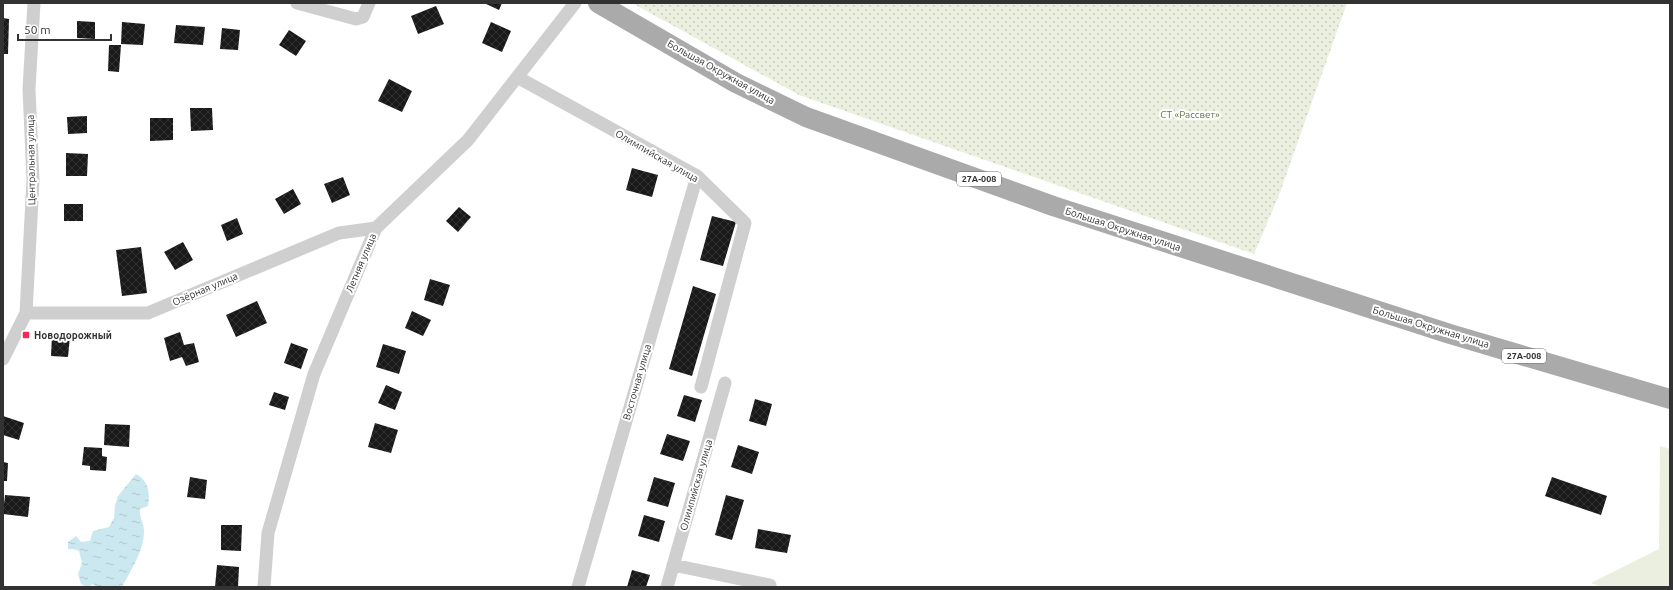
<svg xmlns="http://www.w3.org/2000/svg" width="1673" height="590" viewBox="0 0 1673 590" font-family="Ubuntu,sans-serif">
<defs>
<pattern id="garden-dots" width="8" height="8" patternUnits="userSpaceOnUse"><rect width="8" height="8" fill="#eaefdf"/><path d="M2 2h.1M6 6h.1" fill="none" stroke="#c9cdc0" stroke-width="1.8" stroke-linecap="round"/></pattern>
<pattern id="water-ripples" width="26" height="14" patternUnits="userSpaceOnUse"><rect width="26" height="14" fill="#cbe7f0"/><path d="M2 4q2-2 4 0t4 0M15 11q2-2 4 0t4 0" fill="none" stroke="#afc7ce"/></pattern>
<pattern id="building-cross-hatch" width="8" height="8" patternUnits="userSpaceOnUse"><rect width="8" height="8" fill="#191919"/><path d="M0 0l8 8M0 8l8-8" fill="none" stroke="#323232"/></pattern>
</defs>
<rect width="100%" height="100%" fill="#fff"/>
<!-- grass -->
<path fill="#eaefdf" d="M 1660,446 L 1670,449 L 1670,587 L 1602,587 L 1591,583 L 1659,549 Z"/>
<!-- garden -->
<path fill="url(#garden-dots)" d="M 632,3 L 1347,3 L 1279,195 L 1254,254 L 799,95 Z"/>
<!-- water -->
<path fill="url(#water-ripples)" d="M 136,474 C 149,481 150,493 148,506 L 140,509 C 139,517 144,523 144,531 C 144,551 131,570 122,587 L 95,587 L 94,584 L 87,587 L 81,584 L 78,574 L 82,563 L 79,551 L 73,549 L 68,549 L 68,542 L 76,536 L 81,542 L 90,541 L 93,531 L 109,527 L 114,518 L 115,505 L 118,496 Z"/>
<!-- building -->
<path fill="url(#building-cross-hatch)" d="M 484,3 L 502,3 L 499,10 Z
M 436,6 L 444,24 L 418,34 L 411,16 Z
M 3,18 L 9,19 L 8,54 L 3,54 Z
M 77,21 L 95,22 L 95,39 L 77,38 Z
M 122,22 L 145,24 L 143,45 L 121,44 Z
M 491,22 L 511,31 L 502,52 L 482,43 Z
M 176,25 L 205,27 L 203,45 L 174,43 Z
M 222,28 L 240,30 L 238,50 L 220,49 Z
M 289,30 L 306,41 L 296,56 L 279,45 Z
M 109,45 L 121,45 L 119,72 L 108,71 Z
M 389,79 L 412,91 L 402,112 L 378,101 Z
M 190,108 L 212,108 L 213,130 L 191,131 Z
M 87,116 L 87,133 L 68,134 L 67,117 Z
M 150,118 L 173,118 L 173,140 L 150,141 Z
M 66,153 L 88,154 L 87,176 L 66,176 Z
M 632,168 L 658,175 L 652,197 L 626,190 Z
M 343,177 L 350,195 L 332,203 L 324,184 Z
M 293,189 L 301,204 L 284,214 L 275,199 Z
M 64,204 L 83,204 L 83,221 L 64,221 Z
M 459,207 L 471,217 L 458,232 L 446,221 Z
M 712,216 L 736,222 L 723,266 L 700,260 Z
M 237,218 L 243,234 L 227,241 L 221,225 Z
M 183,242 L 193,260 L 175,270 L 164,252 Z
M 141,247 L 147,293 L 122,296 L 116,250 Z
M 430,279 L 450,285 L 443,306 L 424,300 Z
M 693,286 L 716,294 L 692,376 L 669,369 Z
M 257,301 L 267,323 L 236,337 L 226,315 Z
M 412,311 L 431,320 L 423,336 L 405,328 Z
M 180,332 L 184,345 L 194,343 L 199,362 L 186,366 L 182,357 L 170,361 L 164,338 Z
M 52,335 L 70,336 L 68,357 L 51,356 Z
M 291,343 L 308,349 L 301,369 L 284,363 Z
M 383,344 L 406,351 L 399,374 L 376,367 Z
M 386,385 L 402,392 L 395,410 L 378,403 Z
M 274,392 L 289,397 L 285,410 L 269,405 Z
M 684,395 L 702,400 L 695,422 L 677,416 Z
M 755,399 L 772,404 L 766,426 L 749,421 Z
M 3,416 L 24,423 L 19,440 L 3,435 Z
M 375,423 L 398,430 L 391,453 L 368,447 Z
M 105,424 L 130,425 L 129,447 L 104,445 Z
M 667,434 L 690,441 L 683,461 L 660,454 Z
M 738,445 L 759,452 L 752,474 L 731,467 Z
M 84,447 L 102,448 L 102,456 L 107,457 L 106,471 L 90,470 L 90,466 L 82,465 Z
M 3,462 L 8,463 L 7,481 L 3,481 Z
M 190,477 L 207,480 L 205,499 L 187,497 Z
M 654,477 L 675,483 L 668,507 L 647,501 Z
M 1552,477 L 1607,496 L 1601,515 L 1545,496 Z
M 5,495 L 30,497 L 28,517 L 3,514 Z
M 726,495 L 744,500 L 732,540 L 715,535 Z
M 644,515 L 665,521 L 659,542 L 638,536 Z
M 221,525 L 242,525 L 241,551 L 221,550 Z
M 758,529 L 791,535 L 787,553 L 755,548 Z
M 217,565 L 239,567 L 238,587 L 215,587 Z
M 632,570 L 650,575 L 646,587 L 627,587 Z"/>
<g fill="none" stroke-linecap="round" stroke-linejoin="round">
<!-- street -->
<path stroke="#cfcfcf" stroke-width="13" d="M 297,3 L 356,19 L 363,17 L 369,3
M 517,77 L 697,176 L 745,223 L 701,387
M 26,313 L 148,313 L 339,233 L 376,228
M 3,359 L 26,313 L 33,180 L 29,89 L 34,3
M 673,565 L 770,585
M 264,587 L 268,533 L 314,374 L 376,228 L 468,140 L 575,3
M 578,587 L 697,176
M 667,587 L 725,383"/>
<!-- primary -->
<path stroke="#aaa" stroke-width="20" d="M 598,3 L 736,83 L 806,117 L 1053,206 L 1450,334 L 1670,399"/>
</g>
<!-- markers -->
<rect fill="#f22a57" stroke="#fff" stroke-width="1.5" x="22" y="331" width="8" height="8" rx="2"/>
<g text-anchor="middle" dominant-baseline="central" stroke-width="4" stroke-linejoin="round" paint-order="stroke">
<!-- shield labels -->
<g fill="#fff" stroke="#707070" stroke-width="1">
<rect x="957" y="172" width="44" height="14" rx="3"/>
<rect x="1502" y="349" width="44" height="14" rx="3"/>
</g>
<g font-size="9" font-weight="bold" fill="#323232">
<text x="979" y="179">27А-008</text>
<text x="1524" y="356">27А-008</text>
</g>
<!-- street labels -->
<g font-size="10" fill="#323232" stroke="#fff">
<text transform="translate(721 72) rotate(29)">Большая Окружная улица</text>
<text transform="translate(657 156) rotate(30)">Олимпийская улица</text>
<text transform="translate(31 160) rotate(-91)">Центральная улица</text>
<text transform="translate(1123 229) rotate(18)">Большая Окружная улица</text>
<text transform="translate(361 263) rotate(-67)">Летняя улица</text>
<text transform="translate(205 289) rotate(-23)">Озёрная улица</text>
<text transform="translate(1431 327) rotate(17)">Большая Окружная улица</text>
<text transform="translate(637 382) rotate(-74)">Восточная улица</text>
<text transform="translate(696 485) rotate(-74)">Олимпийская улица</text>
</g>
<!-- park labels -->
<g font-size="10" fill="#5d723b" stroke="#fff">
<text x="1190" y="114">СТ «Рассвет»</text>
</g>
<!-- poi labels -->
<g font-size="10" font-weight="bold" fill="#323232" stroke="#fff" text-anchor="start">
<text x="34" y="335">Новодорожный</text>
</g>
</g>
<!-- border -->
<rect width="1673" height="590" fill="none" stroke="#323232" stroke-width="8"/>
<!-- scale -->
<path d="M18 34v6h93v-6" fill="none" stroke="#323232" stroke-width="2"/>
<text x="24" y="34" font-size="12" fill="#323232" stroke="#ffffff" stroke-width="3" paint-order="stroke">50 m</text>
</svg>
